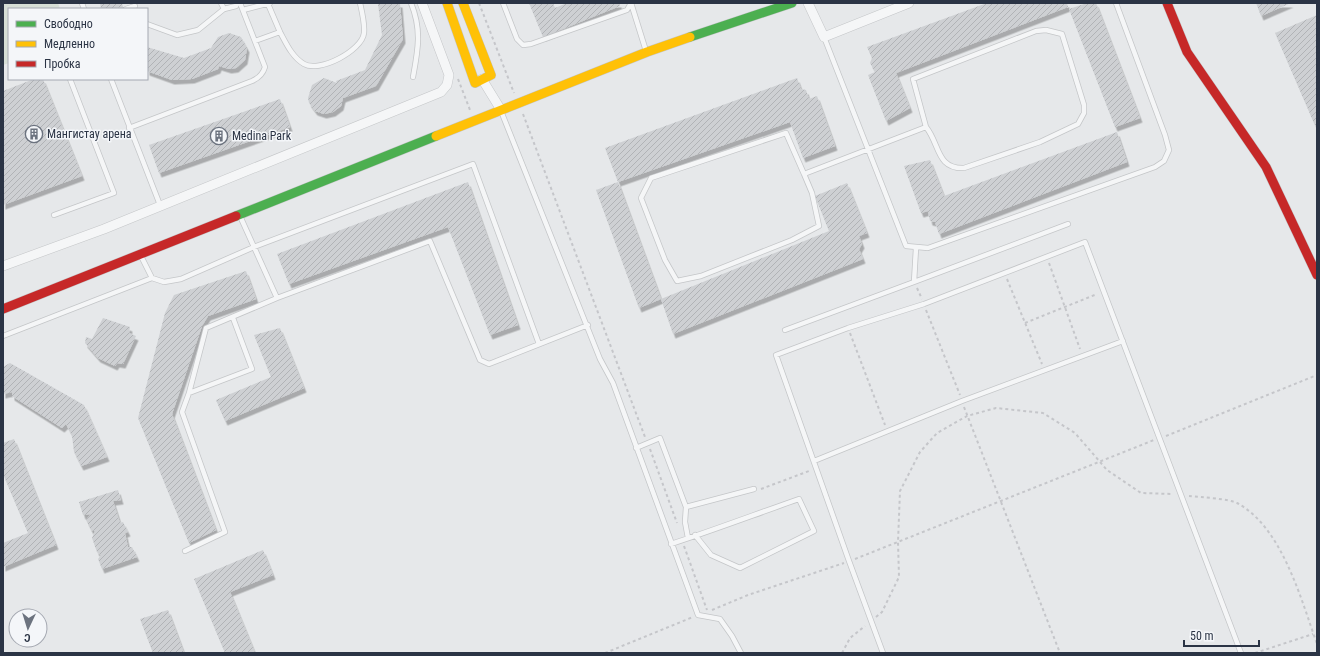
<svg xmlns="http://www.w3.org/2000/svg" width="1320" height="656" viewBox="0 0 1320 656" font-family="'Roboto Condensed',sans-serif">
<defs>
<pattern id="building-hatch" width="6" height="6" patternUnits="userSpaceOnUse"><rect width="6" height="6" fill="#ced0d3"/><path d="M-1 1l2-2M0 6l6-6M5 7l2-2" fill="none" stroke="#b1b3b6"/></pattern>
<filter id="shadow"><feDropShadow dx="2.5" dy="4.5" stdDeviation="0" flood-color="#0004"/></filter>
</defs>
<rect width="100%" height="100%" fill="#e6e8ea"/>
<!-- grass -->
<path fill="#d6ded6" d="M 3,3 L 58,3 L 60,9 L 9,9 L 9,63 L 3,65 Z"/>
<!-- building -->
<path fill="url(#building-hatch)" filter="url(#shadow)" d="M 100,3 L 122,3 L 123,7 L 101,9 Z
M 400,3 L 403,39 L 376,86 L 343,98 L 341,106 L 333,112 L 324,114 L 315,111 L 309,103 L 308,98 L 312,85 L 324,78 L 337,83 L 336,81 L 365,70 L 382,35 L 378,4 Z
M 529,3 L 553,3 L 555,8 L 567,3 L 619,3 L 620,6 L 543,37 Z
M 987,3 L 1067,3 L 1068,7 L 896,73 L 910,108 L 886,121 L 868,75 L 875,72 L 870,63 L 872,58 L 867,47 Z
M 1087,3 L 1096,3 L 1140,118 L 1115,127 L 1069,9 Z
M 1256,3 L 1291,3 L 1261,16 Z
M 1317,15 L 1317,130 L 1275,33 Z
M 229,33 L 241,37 L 247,48 L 245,60 L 236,68 L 229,69 L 219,66 L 218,69 L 192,79 L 172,80 L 147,71 L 147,47 L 184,58 L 211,48 L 218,37 Z
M 797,78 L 801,89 L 806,90 L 809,99 L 817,96 L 835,146 L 803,158 L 790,122 L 618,182 L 605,148 Z
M 34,79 L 43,79 L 82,176 L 3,205 L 3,91 Z
M 280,99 L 290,127 L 159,173 L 149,145 Z
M 1117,132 L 1127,162 L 939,234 L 935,222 L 930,221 L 928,211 L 921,213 L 904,166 L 930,160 L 944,196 Z
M 468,182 L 518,325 L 490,335 L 448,227 L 289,284 L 277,254 Z
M 618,182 L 661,299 L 639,308 L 596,190 Z
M 847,183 L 867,233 L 859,236 L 862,244 L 859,249 L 863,259 L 673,334 L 661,299 L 829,231 L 815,196 Z
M 246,271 L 256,299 L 208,316 L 202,326 L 172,414 L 216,530 L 189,543 L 138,418 L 165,313 L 174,295 Z
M 103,318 L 130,327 L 129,333 L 136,336 L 123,364 L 117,363 L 115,366 L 98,358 L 85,343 L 86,337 L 92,339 Z
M 280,328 L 304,388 L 225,421 L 216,400 L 271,377 L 254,335 Z
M 10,363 L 84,405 L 107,457 L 81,466 L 74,452 L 72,436 L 66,424 L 62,428 L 12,396 L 12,392 L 3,394 L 3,367 Z
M 14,439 L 56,545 L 3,567 L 3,543 L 28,533 L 3,474 L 3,443 Z
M 118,490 L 121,500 L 113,501 L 120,523 L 123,522 L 128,532 L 125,533 L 128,547 L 132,547 L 137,557 L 102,569 L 98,559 L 101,555 L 97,552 L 92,538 L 95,531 L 91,530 L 86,520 L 91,514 L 83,515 L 79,502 Z
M 263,550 L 273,575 L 230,592 L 255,653 L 225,653 L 194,579 Z
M 168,610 L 184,653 L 153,653 L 140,619 Z"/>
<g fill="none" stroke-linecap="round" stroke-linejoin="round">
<defs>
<path id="lane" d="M 82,3 L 84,9
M 221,3 L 224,9
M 411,3 C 422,30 418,50 413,77
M 503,3 L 517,39 L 523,45 L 531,44 L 627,10 L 631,3
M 631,3 L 646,51
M 268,4 L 280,32
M 126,9 L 135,6
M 243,10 L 270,3
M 147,24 L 177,35 L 198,30 L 224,9 L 236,6 L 237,3
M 1046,30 L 1062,34 L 1084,105 L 1084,113 L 1078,124 L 1040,142 L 964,168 C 936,169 940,144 926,127 L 913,79 L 1036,31 Z
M 824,37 L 906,246 L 928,248 L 1155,167 L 1164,161 L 1169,150 L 1165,135 L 1116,3
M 255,41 L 280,32 C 286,43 292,57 304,64 C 319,73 362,51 364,33 C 365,24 362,12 360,3
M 111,79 L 160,205
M 501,111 L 600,359 L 613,383 L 698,615 L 720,619 L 732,636 L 741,653
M 129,128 L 252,81 C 259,78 263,74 265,67 L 240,3
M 804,174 L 812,193 L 819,226 L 792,240 L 701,276 L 677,281 L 665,260 L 641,198 L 651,178 L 786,133 L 804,174 L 926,127
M 54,215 L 114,193 L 70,79
M 240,216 L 277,298
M 141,256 L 152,278 L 164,282 L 181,279 L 254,247 L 473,164 L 539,344
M 914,282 L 1068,224
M 785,330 L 914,282 L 916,248
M 3,336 L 152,278
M 189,393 L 252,369 L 233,318
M 636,448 L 660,438 L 686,507 L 754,489
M 814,461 L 962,401 L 1123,341
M 686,507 L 685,522 L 688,538
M 671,544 C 714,530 756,514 799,499 L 814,531 L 740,568 L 711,555 L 695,535
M 185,551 L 225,532 L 182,412 L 189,393 L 206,328 L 277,298 L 430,241 L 480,360 L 489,364 L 588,325
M 883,653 L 849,561 L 776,355 L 848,328 L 924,304 L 1085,242 L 1241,653"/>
<path id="street" d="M 808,3 L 824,37 L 909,3
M 482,79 L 501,110
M 3,266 L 104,229 L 441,92 L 447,85 L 449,75 L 422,3"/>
<path id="fast" d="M 690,37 L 792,3
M 236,216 L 436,136"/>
<path id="slow" d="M 447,3 L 475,83 L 491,75 L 463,3
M 436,136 L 647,52 L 690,37"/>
<path id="jam" d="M 1167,3 L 1187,52 L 1266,167 L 1317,275
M 3,309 L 236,216"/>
</defs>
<!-- lane casing -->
<use href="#lane" stroke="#c4c6c8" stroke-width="6"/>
<!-- street casing -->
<use href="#street" stroke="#c4c6c8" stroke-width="10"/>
<!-- fast casing -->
<use href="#fast" stroke="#c4c6c8" stroke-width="10"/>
<!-- slow casing -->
<use href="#slow" stroke="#c4c6c8" stroke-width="10"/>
<!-- jam casing -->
<use href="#jam" stroke="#c4c6c8" stroke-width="10"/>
<!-- path -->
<path stroke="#c5c6ca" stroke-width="2" stroke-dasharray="3 3" stroke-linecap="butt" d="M 479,3 L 514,93
M 458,79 L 470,110
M 523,114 L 645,437
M 1049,263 L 1080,349
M 1007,279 L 1042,364
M 917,288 L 922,299
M 926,310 L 960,395
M 1025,323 L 1097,294
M 850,333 L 885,425
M 964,407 L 1060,653
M 1166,436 L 1317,375
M 650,449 L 677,523
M 761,489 L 809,471
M 1189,496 C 1200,497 1230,499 1237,503 C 1282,527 1301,599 1317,644
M 684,546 L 707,610
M 855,559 L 1154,440
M 712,610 L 748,595 L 844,563
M 876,617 L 882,612 L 899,577 L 898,542 L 900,491 L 920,452 L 937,433 L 967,416 L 996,408 L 1043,413 L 1075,433 L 1107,470 L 1141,493 L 1173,494
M 605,653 L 693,617
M 842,653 L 850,638 L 865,626
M 1255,653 L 1313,634"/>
<!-- lane -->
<use href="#lane" stroke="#f5f6f7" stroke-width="4.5"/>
<!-- street -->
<use href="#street" stroke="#f5f6f7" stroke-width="9"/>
<!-- fast -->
<use href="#fast" stroke="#4caf50" stroke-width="9"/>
<!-- slow -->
<use href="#slow" stroke="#ffc107" stroke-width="9"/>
<!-- jam -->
<use href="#jam" stroke="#c62828" stroke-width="9"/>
</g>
<!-- icons -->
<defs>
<symbol id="building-ring" viewBox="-11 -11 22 22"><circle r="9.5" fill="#f4f6f9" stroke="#6c737f" stroke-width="1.5"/><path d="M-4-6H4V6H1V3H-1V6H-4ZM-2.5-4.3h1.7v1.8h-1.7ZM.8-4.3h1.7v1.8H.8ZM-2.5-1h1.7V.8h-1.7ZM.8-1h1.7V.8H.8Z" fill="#6c737f"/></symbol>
</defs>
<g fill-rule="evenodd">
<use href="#building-ring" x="24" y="124" width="20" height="20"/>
<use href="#building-ring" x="209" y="126" width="20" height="20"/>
</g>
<g text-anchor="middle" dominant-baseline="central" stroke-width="3" stroke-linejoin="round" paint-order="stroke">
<!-- poi labels -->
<g font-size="12" fill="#2b3445" stroke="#f4f6f9" text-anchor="start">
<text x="47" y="134">Мангистау арена</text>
<text x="232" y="136">Medina Park</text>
</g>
</g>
<!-- border -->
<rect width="1320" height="656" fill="none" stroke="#2b3445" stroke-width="8"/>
<!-- legend -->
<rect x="8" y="8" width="140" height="72" fill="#f4f6f9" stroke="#a4a8b1"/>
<rect x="16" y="21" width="20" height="6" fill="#4caf50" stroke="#a4a8b1"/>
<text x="44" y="28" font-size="12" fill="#2b3445">Свободно</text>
<rect x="16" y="41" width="20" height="6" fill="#ffc107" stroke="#a4a8b1"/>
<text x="44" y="48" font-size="12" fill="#2b3445">Медленно</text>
<rect x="16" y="61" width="20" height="6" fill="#c62828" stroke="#a4a8b1"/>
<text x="44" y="68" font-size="12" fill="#2b3445">Пробка</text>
<!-- north arrow -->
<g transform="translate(28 628) rotate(184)"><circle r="19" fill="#f4f6f9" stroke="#a4a8b1"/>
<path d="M0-3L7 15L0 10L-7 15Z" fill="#6c737f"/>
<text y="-6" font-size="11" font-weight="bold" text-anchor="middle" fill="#2b3445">С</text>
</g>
<!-- scale -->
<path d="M1184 640v6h75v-6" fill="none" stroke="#2b3445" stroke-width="2"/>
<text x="1190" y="640" font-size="12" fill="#2b3445" stroke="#f4f6f9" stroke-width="3" paint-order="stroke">50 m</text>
</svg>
